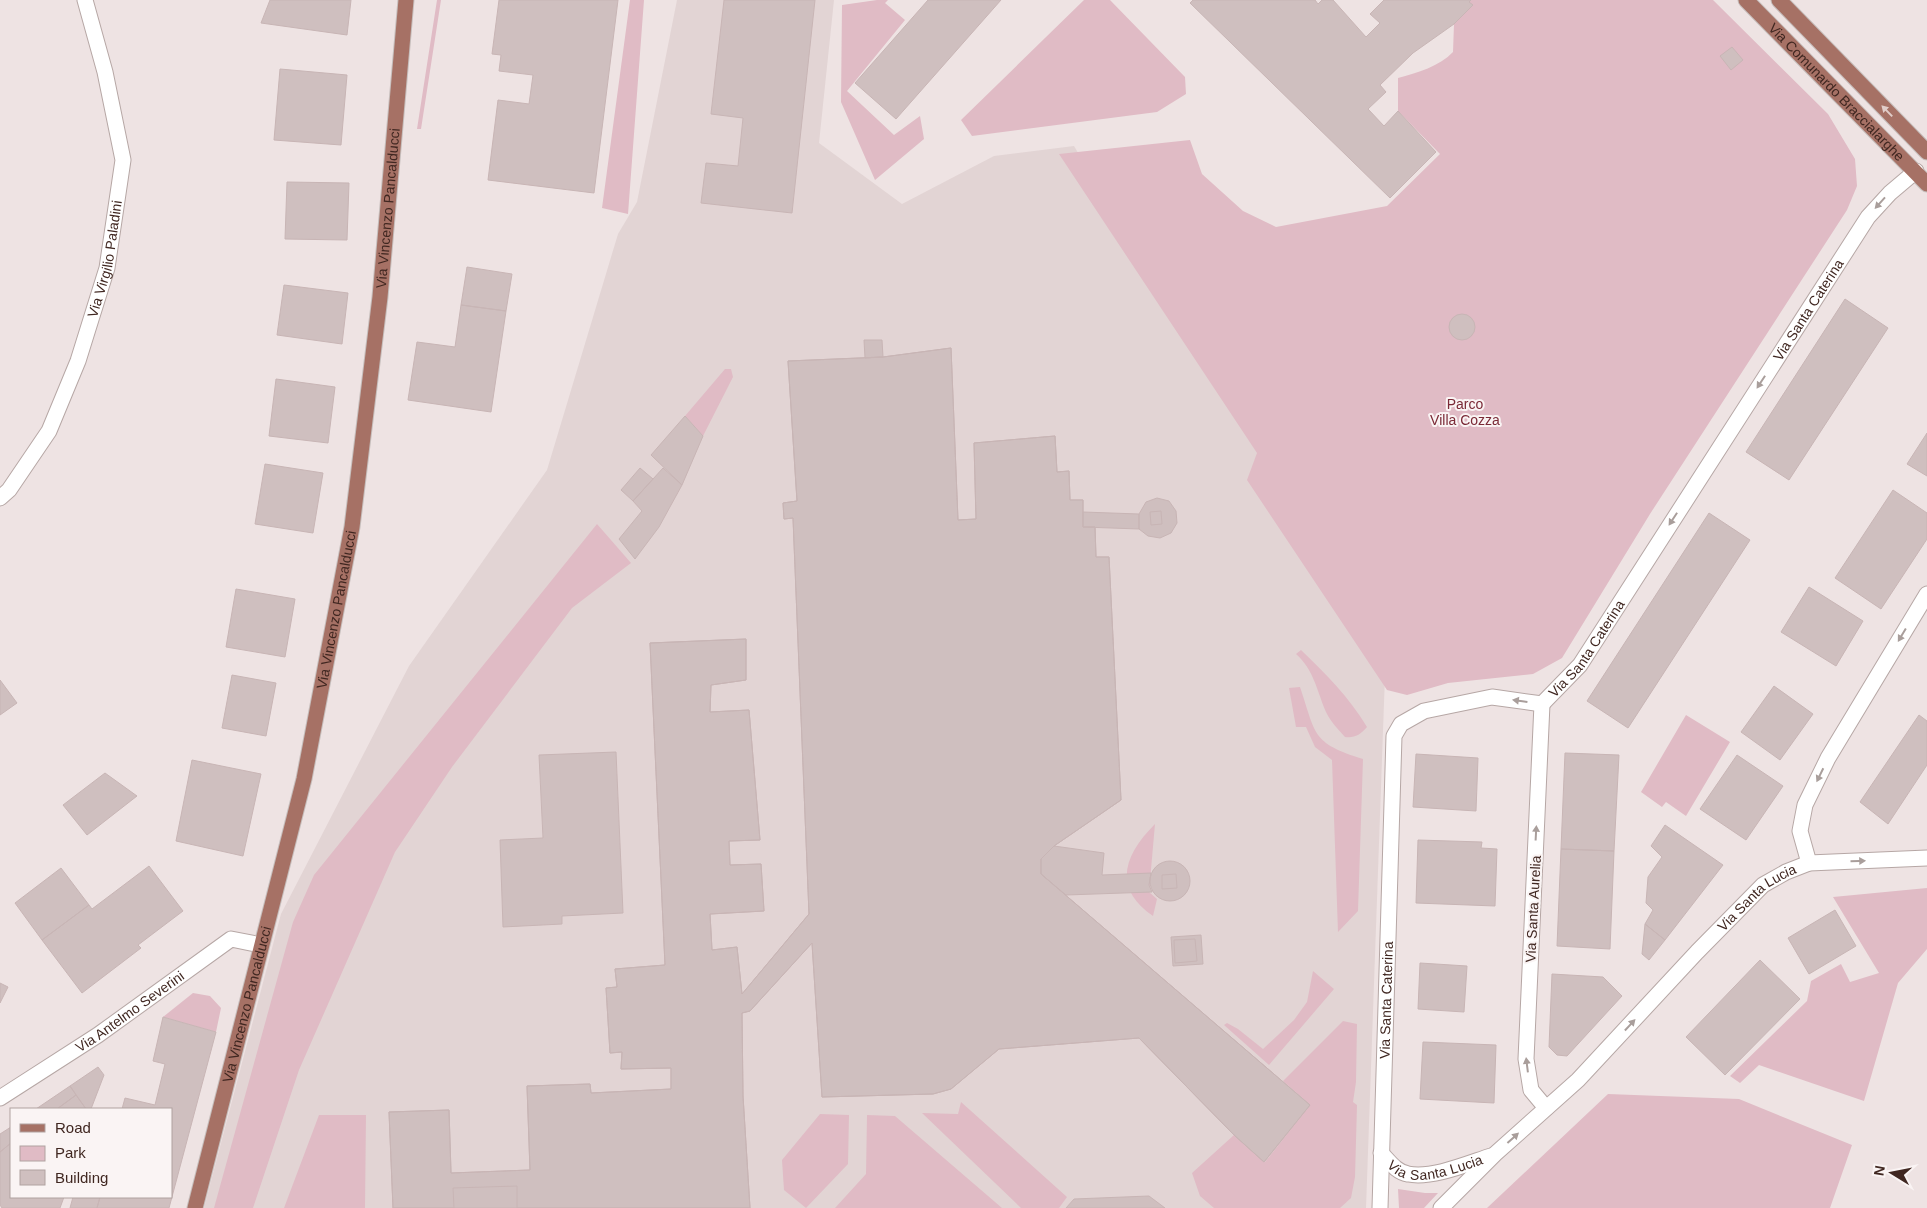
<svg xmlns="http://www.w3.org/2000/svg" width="1927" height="1208" viewBox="0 0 1927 1208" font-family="Helvetica,sans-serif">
<rect width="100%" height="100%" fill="#eee3e3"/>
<!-- built -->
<path fill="#e2d4d4" d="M 677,0 L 834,0 L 819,143 L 902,204 L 994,156 L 1074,146 L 1132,244 L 1267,444 L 1385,675 L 1366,1208 L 204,1208 L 281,914 L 409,666 L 547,470 L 618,234 L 637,202 Z"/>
<!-- green -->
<path fill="#e0bbc5" d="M 437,0 L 441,0 L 421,129 L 417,129 Z
M 630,0 L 644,0 L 628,214 L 602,208 Z
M 877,0 L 888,0 L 885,3 L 905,20 L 847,91 L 894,135 L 920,116 L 924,139 L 875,180 L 841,102 L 842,5 Z
M 1084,0 L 1110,0 L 1185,77 L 1186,94 L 1157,112 L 972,136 L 961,120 Z
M 1471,0 L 1713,0 L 1828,114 L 1855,159 L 1857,186 L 1847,210 L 1650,514 L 1562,658 L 1533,674 L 1448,683 L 1407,695 L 1387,690 L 1247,480 L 1257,453 L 1059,154 L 1190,140 L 1202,174 L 1243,211 L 1276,227 L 1387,206 L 1440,154 L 1398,111 L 1398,78 C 1417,73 1440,66 1453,52 L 1454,24 L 1472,6 L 1469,2 Z
M 725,369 L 731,369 L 733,377 L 703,436 L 685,416 Z
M 597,524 L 631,563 L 572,608 L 452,767 L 395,852 L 299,1070 L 253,1208 L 214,1208 L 293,922 L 314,875 Z
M 1301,650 C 1326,674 1349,697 1367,727 C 1360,735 1355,738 1345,737 C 1338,729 1330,721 1326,712 C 1317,691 1314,670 1296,654 Z
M 1300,687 C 1316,734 1311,743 1363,759 L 1358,911 L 1338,932 L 1332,760 L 1315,747 L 1306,727 L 1296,727 L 1289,688 Z
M 1686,715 L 1730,742 L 1686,816 L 1666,802 L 1662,807 L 1641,792 Z
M 1155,824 L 1149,892 L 1157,899 L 1153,916 C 1112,888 1124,855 1155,824 Z
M 1927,888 L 1927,949 L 1898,983 L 1864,1101 L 1759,1065 L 1740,1083 L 1730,1076 L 1807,1001 L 1811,981 L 1841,964 L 1850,982 L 1879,973 L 1833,897 Z
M 1313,971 L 1334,989 L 1269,1065 L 1224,1025 L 1227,1023 L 1238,1029 L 1263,1049 L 1294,1020 L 1307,1002 Z
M 193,993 L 210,996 L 221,1008 L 216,1032 L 163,1017 Z
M 1343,1021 L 1357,1024 L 1356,1082 L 1353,1102 L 1357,1105 L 1355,1177 L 1351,1198 L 1340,1208 L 1214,1208 L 1200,1196 L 1192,1173 L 1234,1135 L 1265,1162 L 1310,1105 L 1283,1081 Z
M 1608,1094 L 1739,1099 L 1852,1145 L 1830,1208 L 1487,1208 Z
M 961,1102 L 1067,1197 L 1059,1208 L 1021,1208 L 922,1113 L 958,1114 Z
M 820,1114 L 849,1115 L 848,1164 L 806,1208 L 784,1190 L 782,1160 Z
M 319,1115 L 366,1115 L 365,1208 L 284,1208 Z
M 867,1115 L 895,1116 L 1002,1208 L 835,1208 L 866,1174 Z
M 1398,1189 L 1425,1193 L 1438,1193 L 1424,1208 L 1399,1208 Z"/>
<!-- building -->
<path fill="#cfbfbf" stroke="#c8b5b5" d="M 270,0 L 351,0 L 347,35 L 261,23 Z
M 499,0 L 618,0 L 594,193 L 488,180 L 498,100 L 529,104 L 533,75 L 499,71 L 501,55 L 492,54 Z
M 724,0 L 815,0 L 792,213 L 701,203 L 706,163 L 738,166 L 743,118 L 711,114 Z
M 928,0 L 1001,0 L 896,119 L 855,83 Z
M 1193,0 L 1315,0 L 1318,4 L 1322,0 L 1333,0 L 1366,37 L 1380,23 L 1370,14 L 1384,0 L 1471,0 L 1469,2 L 1473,5 L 1454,24 L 1413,53 L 1380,85 L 1386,92 L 1368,109 L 1384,126 L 1398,111 L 1436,152 L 1390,198 L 1190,3 Z
M 1732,47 L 1743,60 L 1731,70 L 1720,56 Z
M 280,69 L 347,75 L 341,145 L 274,140 Z
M 287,182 L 349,183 L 347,240 L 285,239 Z
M 467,267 L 512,274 L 506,311 L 461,305 Z
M 284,285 L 348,293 L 342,344 L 277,335 Z
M 1845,299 L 1888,328 L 1789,480 L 1746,452 Z
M 461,305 L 506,311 L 491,412 L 408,400 L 417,342 L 455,347 Z
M1449 327a13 13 0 1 1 26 0a13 13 0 1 1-26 0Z
M 864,340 L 882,340 L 883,357 L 865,358 Z
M 951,348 L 958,520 L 976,519 L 974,443 L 1055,436 L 1057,472 L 1069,471 L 1070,500 L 1083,500 L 1083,527 L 1095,527 L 1096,557 L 1109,557 L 1121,800 L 1054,846 L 1041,859 L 1041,874 L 1310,1105 L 1264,1162 L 1234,1135 L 1139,1038 L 999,1049 L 951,1089 L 933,1094 L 822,1097 L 812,943 L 750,1011 L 742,1013 L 743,1096 L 750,1208 L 517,1208 L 517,1186 L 453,1188 L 454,1208 L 393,1208 L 389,1112 L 449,1110 L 451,1173 L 530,1170 L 527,1086 L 590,1084 L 591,1093 L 671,1089 L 671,1068 L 621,1069 L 622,1052 L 610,1053 L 608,1020 L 606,988 L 617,987 L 615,969 L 665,965 L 650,643 L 746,639 L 746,680 L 711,685 L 710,712 L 749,710 L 760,840 L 729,841 L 730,865 L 761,864 L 764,911 L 710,914 L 712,950 L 737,947 L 742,994 L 809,914 L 793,518 L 784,519 L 783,503 L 797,501 L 788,361 L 883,357 Z
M 951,348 L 958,520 L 976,519 L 974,443 L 1055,436 L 1057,472 L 1069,471 L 1070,500 L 1083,500 L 1083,527 L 1095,527 L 1096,557 L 1109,557 L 1121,800 L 1054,846 L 1041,859 L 1041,874 L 1310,1105 L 1264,1162 L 1234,1135 L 1139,1038 L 999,1049 L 951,1089 L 933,1094 L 822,1097 L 812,943 L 750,1011 L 742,1013 L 743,1096 L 750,1208 L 393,1208 L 389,1112 L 449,1110 L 451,1173 L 530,1170 L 527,1086 L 590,1084 L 591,1093 L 671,1089 L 671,1068 L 621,1069 L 622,1052 L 610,1053 L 608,1020 L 606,988 L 617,987 L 615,969 L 665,965 L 650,643 L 746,639 L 746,680 L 711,685 L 710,712 L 749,710 L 760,840 L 729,841 L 730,865 L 761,864 L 764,911 L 710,914 L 712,950 L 737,947 L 742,994 L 809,914 L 793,518 L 784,519 L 783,503 L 797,501 L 788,361 L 883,357 Z
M 276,379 L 335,387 L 328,443 L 269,436 Z
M 685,416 L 703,436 L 682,485 L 651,455 Z
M 1927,433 L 1927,476 L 1907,464 Z
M 265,464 L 323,473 L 313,533 L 255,524 Z
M 640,468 L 653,479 L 633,501 L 621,490 Z
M 663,468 L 682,485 L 659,527 L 635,559 L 619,539 L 642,511 L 633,501 Z
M 1893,490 L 1927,513 L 1927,539 L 1881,609 L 1835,578 Z
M 1157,498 L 1169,501 L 1176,511 L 1177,523 L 1171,533 L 1160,538 L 1148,536 L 1139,529 L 1139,514 L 1146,502 Z
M 1161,511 L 1162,524 L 1151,525 L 1150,512 Z
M 1083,512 L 1139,514 L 1139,529 L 1083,527 Z
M 1709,513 L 1750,540 L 1628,728 L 1587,701 Z
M 1809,587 L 1863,621 L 1836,666 L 1781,632 Z
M 236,589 L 295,599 L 285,657 L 226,647 Z
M 232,675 L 276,683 L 266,736 L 222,728 Z
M 0,680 L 17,703 L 0,715 Z
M 1774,686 L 1813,714 L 1780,760 L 1741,732 Z
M 1919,715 L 1927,721 L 1927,765 L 1888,824 L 1860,802 Z
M 616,752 L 623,913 L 562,916 L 562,924 L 503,927 L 500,840 L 543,838 L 539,755 Z
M 1565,753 L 1619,755 L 1614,851 L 1561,849 Z
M 1416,754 L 1478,758 L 1476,811 L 1413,807 Z
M 1737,755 L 1783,786 L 1746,840 L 1700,809 Z
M 192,760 L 261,774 L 243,856 L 176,841 Z
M 105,773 L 137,796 L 87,835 L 63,805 Z
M 1665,825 L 1723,865 L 1665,940 L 1645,924 L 1653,910 L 1646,903 L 1648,877 L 1662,857 L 1651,846 Z
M 1418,840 L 1482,842 L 1481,848 L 1497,849 L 1495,906 L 1416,903 Z
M 1054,846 L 1104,853 L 1102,875 L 1151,873 L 1149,885 L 1152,892 L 1066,895 L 1041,874 L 1041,859 Z
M 1561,849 L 1614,851 L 1610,949 L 1557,946 Z
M1150 881a20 20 0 1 1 40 0a20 20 0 1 1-40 0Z
M 149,866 L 183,911 L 138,945 L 141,948 L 82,993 L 42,940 L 89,905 L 92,909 Z
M 61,868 L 89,905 L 42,940 L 15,903 Z
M 1176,874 L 1177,888 L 1162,889 L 1162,875 Z
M 1835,910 L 1856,946 L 1809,974 L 1788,938 Z
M 1645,924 L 1665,940 L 1649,960 L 1642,954 Z
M 1201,935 L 1203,964 L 1173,966 L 1171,937 Z
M 1195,939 L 1197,961 L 1175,963 L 1174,940 Z
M 1760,960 L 1800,999 L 1725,1075 L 1686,1037 Z
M 1420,963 L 1467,966 L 1464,1012 L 1418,1009 Z
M 1552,974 L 1603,977 L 1622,996 L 1567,1056 L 1557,1055 L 1549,1047 Z
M 0,983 L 8,987 L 0,1003 Z
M 163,1017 L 216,1032 L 169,1208 L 97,1208 L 100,1197 L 171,1197 L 171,1109 L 122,1109 L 125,1098 L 155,1105 L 165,1064 L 153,1061 Z
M 1423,1042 L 1496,1045 L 1494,1103 L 1420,1099 Z
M 98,1067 L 104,1075 L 91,1109 L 86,1109 L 70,1086 Z
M 70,1086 L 76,1095 L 57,1109 L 36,1109 Z
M 76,1095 L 86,1109 L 57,1109 Z
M 11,1127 L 11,1143 L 0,1152 L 0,1134 Z
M 11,1143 L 11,1197 L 64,1197 L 60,1208 L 2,1208 L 0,1205 L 0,1152 Z
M 1149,1196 L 1165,1208 L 1066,1208 L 1074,1199 Z
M 73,1197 L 100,1197 L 97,1208 L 70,1208 Z"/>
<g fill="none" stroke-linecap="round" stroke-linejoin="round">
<defs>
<g id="minor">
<path id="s1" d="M 0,498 L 9,490 L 49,431 L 78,361 L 107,268 L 123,160 L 105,72 L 85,0"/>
<path d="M 1542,704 L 1526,1059 L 1531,1090 L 1546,1108"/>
<path d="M 1809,863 L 1800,831 L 1805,805 L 1828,758 L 1927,594"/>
<path id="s2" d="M 0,1098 L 98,1035 L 231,939 L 261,945"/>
<path id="s3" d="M 1381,1153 C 1389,1161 1396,1172 1408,1174 C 1432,1179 1469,1163 1491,1156"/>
<path id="s4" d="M 1380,1208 L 1394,736 L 1401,724 L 1424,711 L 1492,697 L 1542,704 L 1580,665 L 1868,217 L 1890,193 L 1916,171"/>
<path id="s5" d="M 1441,1208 L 1495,1154 L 1578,1080 L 1697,952 L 1763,885 L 1786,872 L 1809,863 L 1927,858"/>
</g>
<g id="major">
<path id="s6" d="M 1746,0 L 1927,184"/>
<path d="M 1779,0 L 1927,152"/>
<path id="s7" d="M 195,1208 L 304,779 L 352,527 L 380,297 L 406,0"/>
</g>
</defs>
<!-- minor casing -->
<use href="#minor" stroke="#b6a7a5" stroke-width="17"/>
<!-- major casing -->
<use href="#major" stroke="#c6bebc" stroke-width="17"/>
<!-- minor -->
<use href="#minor" stroke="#fff" stroke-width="15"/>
<!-- major -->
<use href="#major" stroke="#a67165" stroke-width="15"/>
</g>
<!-- one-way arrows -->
<defs><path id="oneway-solid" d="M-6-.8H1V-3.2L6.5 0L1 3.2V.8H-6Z" transform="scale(1.25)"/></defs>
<use fill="#e1cdc9" href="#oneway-solid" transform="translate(1887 111) rotate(-134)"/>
<g fill="#a99e9b">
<use href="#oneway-solid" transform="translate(1880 203) rotate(132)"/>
<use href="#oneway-solid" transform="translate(1761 382) rotate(123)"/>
<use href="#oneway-solid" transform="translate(1673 519) rotate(123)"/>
<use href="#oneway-solid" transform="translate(1902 635) rotate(121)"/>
<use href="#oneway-solid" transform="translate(1520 701) rotate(-172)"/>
<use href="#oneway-solid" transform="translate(1820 775) rotate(116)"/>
<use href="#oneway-solid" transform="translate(1536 833) rotate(-87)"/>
<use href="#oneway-solid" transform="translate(1858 861) rotate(-2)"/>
<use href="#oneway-solid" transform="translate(1630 1025) rotate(-47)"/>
<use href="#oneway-solid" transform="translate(1527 1065) rotate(-97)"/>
<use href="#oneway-solid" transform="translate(1513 1138) rotate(-42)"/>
</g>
<g text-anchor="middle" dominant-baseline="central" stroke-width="4" stroke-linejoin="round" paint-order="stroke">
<!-- street labels -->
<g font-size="14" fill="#402721" stroke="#faf4f4">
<text stroke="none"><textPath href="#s6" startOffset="129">Via Comunardo Braccialarghe</textPath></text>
<text stroke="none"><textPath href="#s7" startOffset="1020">Via Vincenzo Pancalducci</textPath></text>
<text stroke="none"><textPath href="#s1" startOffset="265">Via Virgilio Paladini</textPath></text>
<text stroke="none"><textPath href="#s4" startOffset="1109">Via Santa Caterina</textPath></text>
<text stroke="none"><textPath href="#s7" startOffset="615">Via Vincenzo Pancalducci</textPath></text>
<text stroke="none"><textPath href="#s4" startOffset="704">Via Santa Caterina</textPath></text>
<text stroke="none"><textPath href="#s5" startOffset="444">Via Santa Lucia</textPath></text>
<text transform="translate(1533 909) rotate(-87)">Via Santa Aurelia</text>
<text stroke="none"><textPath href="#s4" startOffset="208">Via Santa Caterina</textPath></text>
<text stroke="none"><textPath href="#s7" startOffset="210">Via Vincenzo Pancalducci</textPath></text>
<text stroke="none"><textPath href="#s2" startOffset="156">Via Antelmo Severini</textPath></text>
<text stroke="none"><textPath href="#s3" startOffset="62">Via Santa Lucia</textPath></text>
</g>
<!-- park labels -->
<g font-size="14" fill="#7a2936" stroke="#faf4f4">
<text x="1465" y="404">Parco<tspan x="1465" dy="16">Villa Cozza</tspan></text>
</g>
</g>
<!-- legend -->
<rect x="10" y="1108" width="162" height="90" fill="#faf4f4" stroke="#b0a2a0"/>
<rect x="20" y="1124" width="25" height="8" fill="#a67165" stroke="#b0a2a0"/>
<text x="55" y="1133" font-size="15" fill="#402721">Road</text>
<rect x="20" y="1146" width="25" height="15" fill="#e0bbc5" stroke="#b0a2a0"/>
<text x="55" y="1158" font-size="15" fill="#402721">Park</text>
<rect x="20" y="1170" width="25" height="15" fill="#cfbfbf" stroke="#b0a2a0"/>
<text x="55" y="1183" font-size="15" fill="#402721">Building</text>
<!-- north arrow -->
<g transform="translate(1892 1173) rotate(280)" stroke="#faf4f4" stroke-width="4" paint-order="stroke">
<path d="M0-4L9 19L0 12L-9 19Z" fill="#402721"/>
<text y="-8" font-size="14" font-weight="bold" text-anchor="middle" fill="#402721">N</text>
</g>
</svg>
